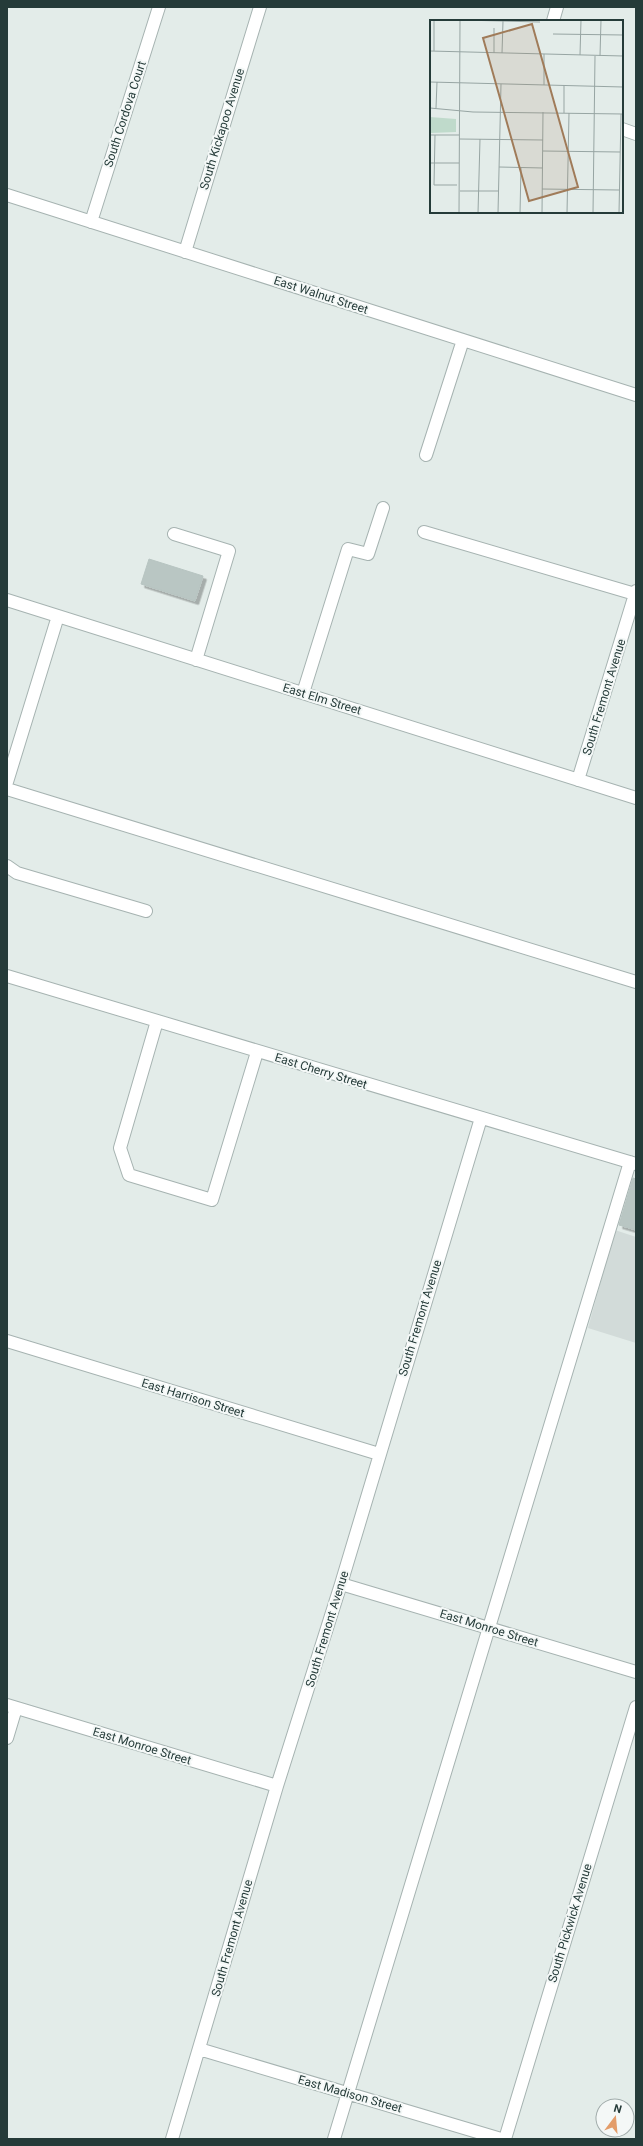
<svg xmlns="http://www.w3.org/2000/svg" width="643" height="2146" viewBox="0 0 643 2146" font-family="Roboto,sans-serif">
<defs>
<filter id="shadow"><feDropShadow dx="3.5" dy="3.5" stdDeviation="0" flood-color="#0004"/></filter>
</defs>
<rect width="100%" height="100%" fill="#e3ece9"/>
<!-- built -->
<path fill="#d2dbd9" d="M 615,1230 L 636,1237 L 636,1343 L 588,1328 Z"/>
<!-- building -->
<path fill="#b9c6c3" stroke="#b7c4c1" filter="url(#shadow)" d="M 149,559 L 203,576 L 195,601 L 141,584 Z
M 633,1178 L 636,1179 L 636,1230 L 619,1225 Z"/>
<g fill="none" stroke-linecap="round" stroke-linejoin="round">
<defs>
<path id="minor" d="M 553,21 L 557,7
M 622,129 L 636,134
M 7,195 L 636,395
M 91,222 L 159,7
M 185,252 L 260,7
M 426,455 L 463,340
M 424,532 L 635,594
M 174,534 L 229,551 L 196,660
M 7,600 L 636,798
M 303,693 L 348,549 L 368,554 L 383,508
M 578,780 L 636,591
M 7,782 L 58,616
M 7,789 L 636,982
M 7,866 L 17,873 L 146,911
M 7,976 L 636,1164
M 157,1021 L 120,1148 L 129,1175 L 212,1200 L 257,1052
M 7,1341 L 379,1454
M 341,1584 L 636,1672
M 7,1705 L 277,1786
M 7,1738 L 16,1708
M 199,2049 L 501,2139
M 172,2139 L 277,1786 L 341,1584 L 481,1118
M 334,2139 L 630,1162
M 505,2139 L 636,1707"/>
</defs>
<!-- minor casing -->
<use href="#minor" stroke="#a6b3b1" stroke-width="14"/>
<!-- minor -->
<use href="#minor" stroke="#fff" stroke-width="12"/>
</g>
<g text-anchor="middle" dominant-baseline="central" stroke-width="4" stroke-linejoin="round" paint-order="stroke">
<!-- street labels -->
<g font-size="12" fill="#253b39" stroke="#f4f8f7">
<text transform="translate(125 114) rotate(-72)">South Cordova Court</text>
<text transform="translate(222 129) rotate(-73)">South Kickapoo Avenue</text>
<text transform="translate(321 295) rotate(18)">East Walnut Street</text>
<text transform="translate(604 697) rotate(-73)">South Fremont Avenue</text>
<text transform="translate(322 699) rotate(17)">East Elm Street</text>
<text transform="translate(321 1071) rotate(17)">East Cherry Street</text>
<text transform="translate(420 1318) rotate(-73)">South Fremont Avenue</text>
<text transform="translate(193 1398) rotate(17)">East Harrison Street</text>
<text transform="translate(489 1628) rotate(17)">East Monroe Street</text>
<text transform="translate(327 1629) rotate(-73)">South Fremont Avenue</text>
<text transform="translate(142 1746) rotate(17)">East Monroe Street</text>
<text transform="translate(570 1923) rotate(-73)">South Pickwick Avenue</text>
<text transform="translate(232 1938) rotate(-74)">South Fremont Avenue</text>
<text transform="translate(350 2094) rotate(16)">East Madison Street</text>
</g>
</g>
<!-- overview -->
<g transform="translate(430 20)">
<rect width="193" height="193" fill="#e3ece9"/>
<path d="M 0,97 L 26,99 L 26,112 L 0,113 Z" fill="#bfdacb"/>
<path fill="none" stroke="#97a5a3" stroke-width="1" d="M 32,0 L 110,2M 64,8 L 64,33M 123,14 L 193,15M 0,31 L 193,36M 4,31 L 4,0M 72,33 L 73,1M 150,35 L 151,0M 170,36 L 171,0M 0,62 L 193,67M 114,65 L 114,34M 0,88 L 43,92 L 193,94M 6,88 L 7,62M 134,93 L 134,65M 0,115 L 29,115M 5,115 L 4,165 L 27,165M 29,119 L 113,120M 113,131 L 190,132M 0,143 L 29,143M 69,147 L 113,148M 112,169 L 189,170M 30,171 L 68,171M 29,193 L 30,0M 48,193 L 50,119M 68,193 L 71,64M 90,193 L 91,147M 112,193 L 113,92M 137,193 L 139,93M 163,193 L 165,36M 189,193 L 191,94"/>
<path fill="#a07b59" fill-opacity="0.15" stroke="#a07b59" stroke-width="2" d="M 102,4 L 148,167 L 99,181 L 53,18 Z"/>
<rect width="193" height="193" fill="none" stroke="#253b39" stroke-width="2"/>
</g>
<!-- border -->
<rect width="643" height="2146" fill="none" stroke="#253b39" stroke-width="16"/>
<!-- north arrow -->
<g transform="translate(615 2118) rotate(16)"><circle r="19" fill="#f4f8f7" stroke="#a1acab"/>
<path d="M0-3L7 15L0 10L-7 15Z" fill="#e39d6a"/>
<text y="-6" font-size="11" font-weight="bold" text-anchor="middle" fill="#253b39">N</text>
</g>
</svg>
